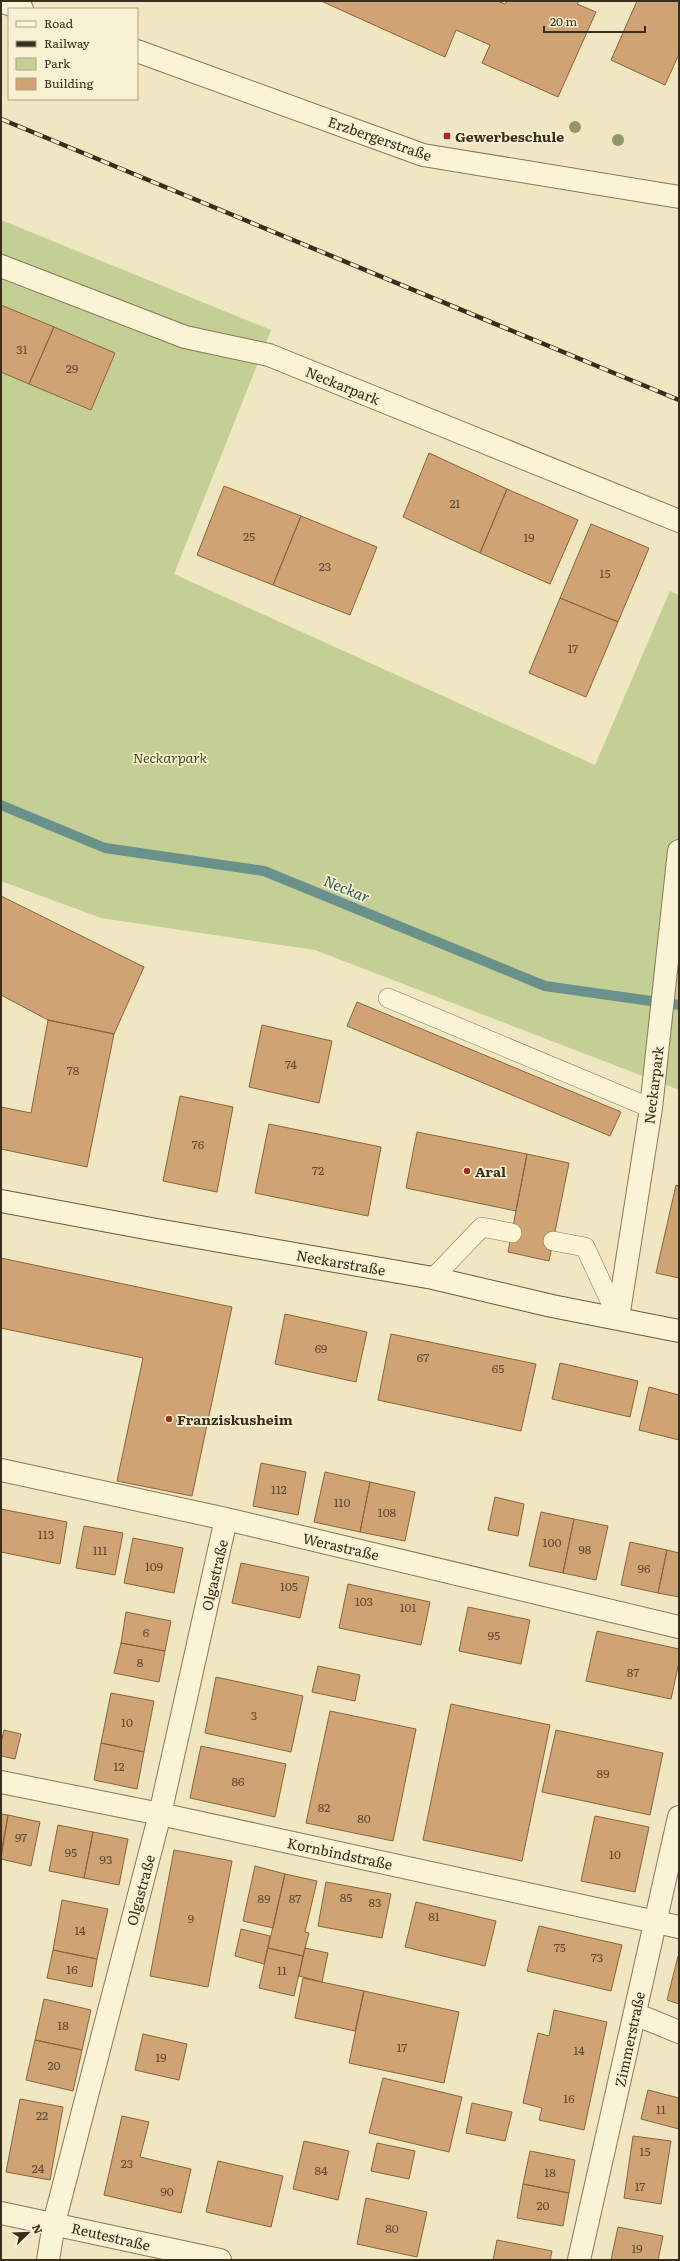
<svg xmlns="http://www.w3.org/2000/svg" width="680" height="2261" viewBox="0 0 680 2261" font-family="Literata,serif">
<rect width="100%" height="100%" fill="#f0e6c1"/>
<!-- green -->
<path fill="#c3cf95" d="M 1,220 L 271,330 L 174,574 L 595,765 L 670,591 L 679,595 L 679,1090 L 315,950 L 101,918 L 1,881 Z"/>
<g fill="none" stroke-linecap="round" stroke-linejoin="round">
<!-- stream -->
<path stroke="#6a918b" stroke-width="10" d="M 1,805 L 105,848 L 264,871 L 545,986 L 679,1005"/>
</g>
<!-- building -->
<path fill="#d0a375" stroke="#8b633c" d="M 321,1 L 498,1 L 505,4 L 507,1 L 579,1 L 577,4 L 596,12 L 558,97 L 482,63 L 490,45 L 456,30 L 445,57 Z
M 637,1 L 679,1 L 679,54 L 665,85 L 611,60 Z
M 1,305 L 54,327 L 29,384 L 1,372 Z
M 54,327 L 115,353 L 91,410 L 29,384 Z
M 429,453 L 507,489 L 480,553 L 403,517 Z
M 224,486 L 301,516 L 273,585 L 197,555 Z
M 507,489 L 578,520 L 550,584 L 480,553 Z
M 301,516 L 377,547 L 350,615 L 273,585 Z
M 591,524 L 649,548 L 618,622 L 560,598 Z
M 560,598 L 618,622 L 586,697 L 529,673 Z
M 1,896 L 144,967 L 114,1034 L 48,1020 L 1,995 Z
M 357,1002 L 621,1112 L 610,1136 L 347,1026 Z
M 48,1020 L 114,1034 L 87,1167 L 1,1149 L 1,1107 L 31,1113 Z
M 262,1025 L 332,1041 L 319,1103 L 249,1087 Z
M 180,1096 L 233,1107 L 217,1192 L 163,1181 Z
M 269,1124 L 381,1147 L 368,1216 L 255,1193 Z
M 417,1132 L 527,1154 L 516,1211 L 406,1188 Z
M 527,1154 L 569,1163 L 549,1261 L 508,1252 Z
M 676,1185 L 679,1186 L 679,1278 L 656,1273 Z
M 1,1258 L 232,1307 L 192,1496 L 117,1481 L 143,1358 L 1,1328 Z
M 285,1314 L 367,1332 L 356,1382 L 275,1364 Z
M 391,1334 L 536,1364 L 521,1431 L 378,1400 Z
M 560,1363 L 638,1381 L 630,1417 L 552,1399 Z
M 649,1387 L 679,1395 L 679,1440 L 639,1430 Z
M 261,1463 L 306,1472 L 298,1515 L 253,1506 Z
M 325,1472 L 370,1482 L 360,1532 L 314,1522 Z
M 370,1482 L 415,1492 L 405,1541 L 360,1532 Z
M 495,1497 L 524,1504 L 518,1536 L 488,1530 Z
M 1,1509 L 67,1522 L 60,1564 L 1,1552 Z
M 541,1512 L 574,1519 L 563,1573 L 529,1566 Z
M 574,1519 L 608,1526 L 596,1580 L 563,1573 Z
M 84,1526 L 123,1533 L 115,1575 L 76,1568 Z
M 133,1538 L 183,1548 L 174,1593 L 124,1583 Z
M 630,1542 L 667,1550 L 658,1593 L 621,1585 Z
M 667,1550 L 679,1553 L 679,1597 L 658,1593 Z
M 241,1563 L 309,1577 L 300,1618 L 232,1603 Z
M 348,1584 L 430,1602 L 421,1645 L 339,1628 Z
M 468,1607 L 530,1620 L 521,1664 L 459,1651 Z
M 126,1612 L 171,1621 L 165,1651 L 121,1643 Z
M 597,1631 L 679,1649 L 679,1662 L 671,1699 L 586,1681 Z
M 121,1643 L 165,1651 L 159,1682 L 114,1673 Z
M 318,1666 L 360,1675 L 355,1701 L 312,1692 Z
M 216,1677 L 303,1696 L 291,1752 L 205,1733 Z
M 111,1693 L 154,1701 L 144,1752 L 101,1743 Z
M 451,1704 L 550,1725 L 522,1861 L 423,1840 Z
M 330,1711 L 416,1729 L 393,1841 L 306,1823 Z
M 4,1730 L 21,1734 L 15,1759 L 1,1756 L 1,1743 Z
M 556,1730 L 663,1753 L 650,1815 L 542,1792 Z
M 101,1743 L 144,1752 L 137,1789 L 94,1780 Z
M 201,1746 L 286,1764 L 275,1817 L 190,1798 Z
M 1,1814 L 8,1815 L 1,1853 Z
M 8,1815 L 40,1822 L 31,1866 L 1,1859 Z
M 595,1816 L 649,1827 L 635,1892 L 581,1881 Z
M 58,1825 L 93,1832 L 84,1878 L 49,1871 Z
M 93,1832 L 128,1839 L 119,1885 L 84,1878 Z
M 174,1850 L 232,1861 L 208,1987 L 150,1976 Z
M 255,1866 L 285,1874 L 273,1928 L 243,1921 Z
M 285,1874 L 317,1881 L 305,1932 L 309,1933 L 303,1956 L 268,1948 Z
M 326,1882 L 391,1894 L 382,1938 L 318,1926 Z
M 62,1900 L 108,1909 L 97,1959 L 53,1950 Z
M 416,1902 L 496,1921 L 485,1966 L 405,1947 Z
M 539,1926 L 622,1945 L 611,1991 L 527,1971 Z
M 241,1929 L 270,1936 L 264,1964 L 235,1956 Z
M 268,1948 L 303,1956 L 294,1996 L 259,1988 Z
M 305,1948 L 328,1953 L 322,1982 L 299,1976 Z
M 53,1950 L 97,1959 L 92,1987 L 47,1978 Z
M 678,1956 L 679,1956 L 679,2004 L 667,2000 Z
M 303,1978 L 364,1991 L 355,2031 L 295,2018 Z
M 364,1991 L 459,2012 L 444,2083 L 349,2063 Z
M 44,1999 L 91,2010 L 82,2050 L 35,2040 Z
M 554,2010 L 607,2022 L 584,2130 L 539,2120 L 542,2108 L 523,2103 L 538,2033 L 549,2036 Z
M 143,2034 L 187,2044 L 179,2080 L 135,2070 Z
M 35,2040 L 82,2050 L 73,2091 L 26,2080 Z
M 383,2078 L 462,2097 L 449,2152 L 369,2133 Z
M 648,2090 L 679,2098 L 679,2129 L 641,2119 Z
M 20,2099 L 63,2107 L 50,2180 L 6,2172 Z
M 472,2103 L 512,2112 L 505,2141 L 466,2133 Z
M 122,2116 L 149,2122 L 140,2157 L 191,2169 L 181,2213 L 104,2195 Z
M 633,2136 L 671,2141 L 661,2204 L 624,2198 Z
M 304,2141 L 349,2151 L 338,2200 L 293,2189 Z
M 377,2143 L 415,2151 L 409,2179 L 371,2171 Z
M 530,2151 L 575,2160 L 569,2193 L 523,2184 Z
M 218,2161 L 283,2176 L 271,2227 L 206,2212 Z
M 523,2184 L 569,2193 L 563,2226 L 517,2218 Z
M 366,2198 L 427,2212 L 417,2257 L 357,2244 Z
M 618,2227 L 663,2236 L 658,2260 L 611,2260 Z
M 497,2240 L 552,2251 L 550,2260 L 493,2260 Z"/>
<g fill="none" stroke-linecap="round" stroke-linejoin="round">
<defs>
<path id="lane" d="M 388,998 L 651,1108
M 553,1241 L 585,1247 L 618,1318
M 433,1278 L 482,1227 L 512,1233"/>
<path id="street" d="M 1,1 L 22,9
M 137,51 L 423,155 L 679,197
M 1,266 L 185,337 L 269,355 L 679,521
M 618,1318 L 651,1108 L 679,851
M 1,1470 L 226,1519 L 679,1627
M 1,1782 L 160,1814 L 679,1927
M 635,2014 L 679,2032
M 1,2213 L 220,2260
M 48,2260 L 54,2223 L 160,1814 L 226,1519
M 579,2260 L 679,1817"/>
<path id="secondary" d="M 1,1201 L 151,1229 L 433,1278 L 552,1306 L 679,1331"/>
</defs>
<!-- lane casing -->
<use href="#lane" stroke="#8a7758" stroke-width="20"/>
<!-- street casing -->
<use href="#street" stroke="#8a7758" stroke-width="24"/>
<!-- secondary casing -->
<use href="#secondary" stroke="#6c583b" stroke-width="24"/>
<!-- lane -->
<use href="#lane" stroke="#faf3d5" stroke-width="19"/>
<!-- street -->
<use href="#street" stroke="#faf3d5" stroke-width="22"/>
<!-- secondary -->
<use href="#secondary" stroke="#faf3d5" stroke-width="22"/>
<defs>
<path id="rail" d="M 1,119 L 679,400"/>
</defs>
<!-- rail casing -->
<use href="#rail" stroke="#392d1d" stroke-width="4.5"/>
<!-- rail -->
<use href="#rail" stroke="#f7f0d1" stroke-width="3" stroke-dasharray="9" stroke-linecap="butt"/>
</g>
<!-- trees -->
<g fill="#92976a">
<circle cx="575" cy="127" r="6"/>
<circle cx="618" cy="140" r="6"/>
</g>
<!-- markers -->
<g fill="#9c2f25" stroke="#f7f0d1" stroke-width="1.5">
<rect x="443" y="132" width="8" height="8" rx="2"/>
<circle cx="467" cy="1171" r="4"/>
<circle cx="169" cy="1419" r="4"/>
</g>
<g text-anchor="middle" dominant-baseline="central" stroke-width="3.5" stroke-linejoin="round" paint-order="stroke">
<!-- number labels -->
<g font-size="12" fill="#5f4a33">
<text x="22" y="349">31</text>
<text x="72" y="368">29</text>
<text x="455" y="503">21</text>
<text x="249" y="536">25</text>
<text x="529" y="537">19</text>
<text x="325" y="566">23</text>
<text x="605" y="573">15</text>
<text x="573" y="648">17</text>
<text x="291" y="1064">74</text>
<text x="73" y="1070">78</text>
<text x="198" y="1144">76</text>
<text x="318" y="1170">72</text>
<text x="321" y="1348">69</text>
<text x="423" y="1357">67</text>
<text x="498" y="1368">65</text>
<text x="279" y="1489">112</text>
<text x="342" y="1502">110</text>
<text x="387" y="1512">108</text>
<text x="46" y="1534">113</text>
<text x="552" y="1542">100</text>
<text x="585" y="1549">98</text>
<text x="100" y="1550">111</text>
<text x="154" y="1566">109</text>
<text x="644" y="1568">96</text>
<text x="289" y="1586">105</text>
<text x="364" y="1601">103</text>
<text x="408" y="1607">101</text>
<text x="146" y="1632">6</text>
<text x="494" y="1635">95</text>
<text x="140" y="1662">8</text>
<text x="633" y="1672">87</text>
<text x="254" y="1715">3</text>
<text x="127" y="1722">10</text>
<text x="119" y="1766">12</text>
<text x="603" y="1773">89</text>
<text x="238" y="1781">86</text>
<text x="324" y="1807">82</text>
<text x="364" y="1818">80</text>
<text x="21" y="1837">97</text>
<text x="71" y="1852">95</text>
<text x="615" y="1854">10</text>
<text x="106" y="1859">93</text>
<text x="346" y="1897">85</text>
<text x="264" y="1898">89</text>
<text x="295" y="1898">87</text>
<text x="375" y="1902">83</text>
<text x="434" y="1916">81</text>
<text x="191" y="1918">9</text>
<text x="80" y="1930">14</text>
<text x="560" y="1947">75</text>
<text x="597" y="1957">73</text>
<text x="72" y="1969">16</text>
<text x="282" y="1970">11</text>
<text x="63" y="2025">18</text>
<text x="402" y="2047">17</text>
<text x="579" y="2050">14</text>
<text x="161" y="2057">19</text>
<text x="54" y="2065">20</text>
<text x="569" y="2098">16</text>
<text x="661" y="2109">11</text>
<text x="42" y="2115">22</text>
<text x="645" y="2151">15</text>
<text x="127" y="2163">23</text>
<text x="38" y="2168">24</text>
<text x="321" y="2170">84</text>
<text x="550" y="2172">18</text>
<text x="640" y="2186">17</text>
<text x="167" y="2191">90</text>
<text x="543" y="2205">20</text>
<text x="392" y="2228">80</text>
<text x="637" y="2248">19</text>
</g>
<!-- poi labels -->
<g font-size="14" font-weight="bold" fill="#392d1d" stroke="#f7f0d1" text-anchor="start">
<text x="455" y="136">Gewerbeschule</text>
<text x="475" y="1171">Aral</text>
<text x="177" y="1419">Franziskusheim</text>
</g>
<!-- street labels -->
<g font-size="14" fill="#392d1d" stroke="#f7f0d1">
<text transform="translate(380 138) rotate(19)">Erzbergerstraße</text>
<text transform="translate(343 385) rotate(22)">Neckarpark</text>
<text transform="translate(653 1085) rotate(-83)">Neckarpark</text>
<text transform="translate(341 1262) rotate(10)">Neckarstraße</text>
<text transform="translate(341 1546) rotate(13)">Werastraße</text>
<text transform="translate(214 1575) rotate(-77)">Olgastraße</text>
<text transform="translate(340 1853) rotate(12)">Kornbindstraße</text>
<text transform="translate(140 1890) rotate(-75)">Olgastraße</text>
<text transform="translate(629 2039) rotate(-78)">Zimmerstraße</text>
<text transform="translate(111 2236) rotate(13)">Reutestraße</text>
</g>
<!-- park labels -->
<g font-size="14" font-style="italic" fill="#455722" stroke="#f7f0d1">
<text x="170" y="757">Neckarpark</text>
</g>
<!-- water labels -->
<g font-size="15" font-style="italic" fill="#2b595a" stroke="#f7f0d1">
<text transform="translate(347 888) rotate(22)">Neckar</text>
</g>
</g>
<!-- border -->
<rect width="680" height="2261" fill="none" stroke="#392d1d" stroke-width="4"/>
<!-- legend -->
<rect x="8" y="8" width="130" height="92" fill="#f7f0d1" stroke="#aba289"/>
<rect x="16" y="21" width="20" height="6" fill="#faf3d5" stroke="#aba289"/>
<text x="44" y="28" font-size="12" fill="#392d1d">Road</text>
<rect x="16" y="41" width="20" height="6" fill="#392d1d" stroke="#aba289"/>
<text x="44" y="48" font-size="12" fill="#392d1d">Railway</text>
<rect x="16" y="58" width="20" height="12" fill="#c3cf95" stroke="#aba289"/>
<text x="44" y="68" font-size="12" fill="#392d1d">Park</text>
<rect x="16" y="78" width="20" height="12" fill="#d0a375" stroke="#aba289"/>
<text x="44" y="88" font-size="12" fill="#392d1d">Building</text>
<!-- north arrow -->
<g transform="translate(28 2233) rotate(67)" stroke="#f7f0d1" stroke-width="3" paint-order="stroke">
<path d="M0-3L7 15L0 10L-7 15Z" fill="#392d1d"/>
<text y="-6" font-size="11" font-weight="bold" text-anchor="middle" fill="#392d1d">N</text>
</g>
<!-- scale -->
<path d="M544 26v6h101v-6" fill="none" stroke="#392d1d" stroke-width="2"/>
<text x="550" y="26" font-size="12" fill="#392d1d" stroke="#f7f0d1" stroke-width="3" paint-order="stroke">20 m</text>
</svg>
